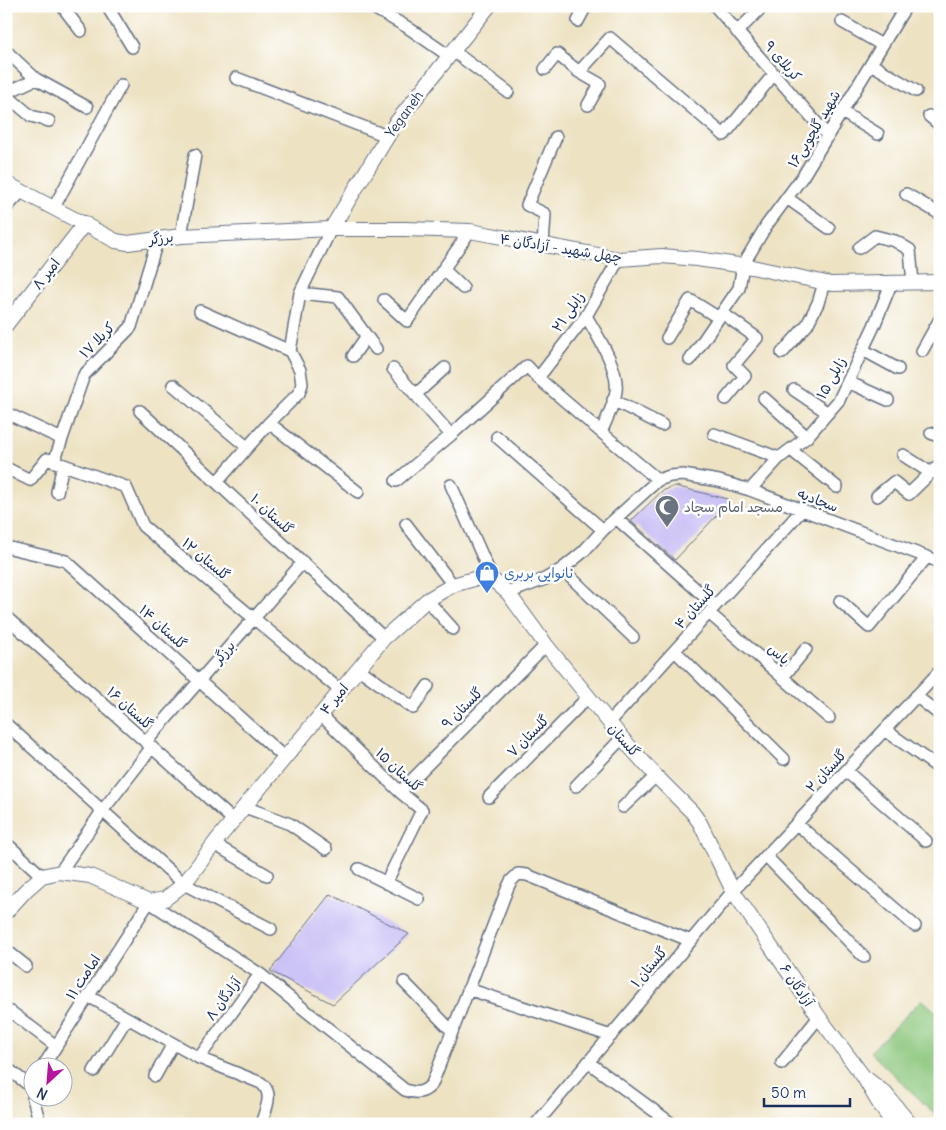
<svg xmlns="http://www.w3.org/2000/svg" width="946" height="1130" viewBox="0 0 946 1130" font-family="Delius,'Playpen Sans Arabic',sans-serif">
<rect width="100%" height="100%" fill="#fff"/>
<filter id="ink" filterUnits="userSpaceOnUse"><feTurbulence type="fractalNoise" baseFrequency=".02" numOctaves="2"/><feDisplacementMap in="SourceGraphic" scale="10" xChannelSelector="R" yChannelSelector="G"/><feConvolveMatrix kernelMatrix="1 2 1 2 8 2 1 2 1" color-interpolation-filters="sRGB"/></filter>
<filter id="wash" filterUnits="userSpaceOnUse"><feTurbulence type="fractalNoise" baseFrequency=".0096" numOctaves="4" result="noise"/><feDisplacementMap in="SourceGraphic" scale="20" xChannelSelector="R" yChannelSelector="G"/><feGaussianBlur stdDeviation="1.12" result="paint"/><feColorMatrix in="noise" values="0 0 0 0 0 0 0 0 0 0 0 0 0 0 0 0 0 1.4 0 .05"/><feComposite in="paint" operator="in"/></filter>
<g filter="url(#wash)">
<rect width="100%" height="100%" fill="#ede2c2"/>
<!-- garden -->
<path fill="#8bc67c" stroke="#537a6d" d="M 922,999 L 940,1016 L 940,1119 L 870,1052 Z"/>
<g id="blocks">
<!-- building -->
<path fill="#c2b7f4" d="M 675,486 L 731,500 L 675,560 L 631,521 L 662,491 Z
M 330,894 L 409,934 L 333,1004 L 270,971 Z"/>
</g>
</g>
<g filter="url(#ink)">
<use href="#blocks" fill-opacity="0" stroke="#646e81" stroke-width="1"/>
<g fill="none" stroke-linecap="round" stroke-linejoin="round">
<defs>
<path id="minor" d="M 62,6 L 81,31
M 107,6 L 132,47
M 370,6 L 407,27 L 449,56
M 715,6 L 828,136
M 578,21 L 586,6
M 842,22 L 882,45
M 737,32 L 763,6
M 6,51 L 36,79 L 87,107
M 453,51 L 508,92
M 871,64 L 916,91
M 545,69 L 557,54 L 579,72 L 600,84 L 588,105
M 579,72 L 610,38 L 724,135 L 774,74
M 236,78 L 387,136
M 6,93 L 36,79
M 6,95 L 31,116 L 49,121
M 842,112 L 878,134
M 929,116 L 940,125
M 906,194 L 940,214
M 787,198 L 829,228
M 54,207 L 121,85
M 6,208 L 22,191
M 181,236 L 195,155
M 543,246 L 545,214 L 527,205 L 556,137
M 859,248 L 875,236 L 895,241 L 910,250 L 913,283
M 443,269 L 463,288
M 300,293 L 338,297 L 376,349
M 384,300 L 407,321 L 470,231
M 200,311 L 290,351 L 300,370 L 302,384 L 299,393 L 269,423 L 217,482
M 722,313 L 757,338 L 734,365 L 745,376 L 726,399
M 586,316 C 597,335 619,368 616,391 C 614,405 607,419 601,432 L 658,480
M 667,338 L 690,300 L 719,318
M 863,350 L 898,369
M 290,351 L 300,293 L 331,229
M 922,351 L 940,319
M 782,353 L 807,325 L 818,303 L 824,283
M 353,356 L 366,337
M 690,360 L 739,288 L 743,265 L 766,226 L 803,176 L 906,6
M 393,369 L 451,435
M 538,378 L 586,316 L 619,259
M 848,382 L 888,400
M 173,385 L 247,447
M 794,390 L 828,413
M 415,395 L 445,368
M 764,398 L 807,437
M 613,400 L 662,425
M 140,411 L 384,638
M 6,413 L 62,439
M 269,423 L 358,492
M 931,433 L 940,437
M 714,434 L 779,458
M 497,437 L 603,530
M 791,450 L 837,487
M 903,455 L 931,473
M 54,462 L 84,375 L 131,327 L 158,238
M 6,468 L 30,480 L 47,459 L 126,487 L 143,526 L 341,691
M 396,481 L 451,435 L 527,366 L 538,378 L 601,432
M 451,485 L 493,580
M 750,490 L 779,458 L 807,437 L 839,400 L 874,326 L 891,284
M 57,492 L 63,465
M 877,496 L 894,482 L 909,494 L 940,464
M 617,519 L 715,606
M 406,524 L 453,585
M 6,547 L 66,561 L 285,758
M 562,569 L 633,637
M 508,593 L 545,579 L 562,569 L 583,552 L 603,530 L 658,480 L 670,476 L 683,475 L 719,481 L 750,490 L 940,562
M 427,600 L 453,629
M 840,601 L 869,627 L 927,557
M 709,613 L 829,718
M 6,617 L 233,820
M 675,651 L 784,759
M 359,669 L 413,708 L 428,686
M 783,677 L 806,649
M 916,696 L 940,715
M 321,715 L 400,792 L 422,810 L 386,883
M 609,723 L 802,510
M 6,724 L 184,884 L 271,929
M 885,730 L 940,769
M 146,742 L 303,562
M 846,771 L 926,841
M 576,786 L 622,738
M 400,792 L 546,645
M 489,797 L 588,697
M 245,807 L 290,824 L 326,849
M 623,807 L 656,776
M 797,824 L 915,926
M 6,843 L 42,876
M 214,844 L 267,875
M 766,856 L 864,957
M 359,869 L 419,899
M 60,872 L 103,810 L 152,747
M 6,950 L 26,966
M 260,974 L 405,1090 C 417,1094 424,1093 432,1084 L 508,887 L 511,881 L 518,874 L 527,875 L 691,941
M 404,982 L 452,1031
M 468,989 L 611,1036
M 88,996 L 199,1058
M 11,1012 L 56,1046
M 588,1062 L 672,1124
M 782,1063 L 819,1017
M 42,1068 L 149,902 L 260,974 L 199,1058 L 261,1083 C 275,1094 265,1110 261,1124
M 6,1071 L 8,1069 L 30,1086
M 94,1071 L 127,1018
M 155,1076 L 173,1044
M 33,1098 L 40,1124
M 536,1124 L 733,891 L 940,671"/>
<path id="tertiary" d="M 6,183 L 116,241 L 128,243 L 181,236 L 331,229 L 404,229 L 470,231 L 619,259 L 662,256 L 697,259 L 752,267 L 831,284 L 940,282
M 331,229 L 395,124 L 489,6
M 6,325 L 85,223
M 6,912 L 26,890 L 42,876 L 60,872 L 90,876 L 149,902 L 165,899 L 184,884 L 217,840 L 384,638 L 427,600 L 453,585 L 474,579 L 484,579 L 493,580 L 508,593 L 546,645 L 622,738 L 656,776 L 692,812 L 700,823 L 733,891 L 819,1017 L 863,1076 L 877,1100 L 893,1124
M 867,1079 L 885,1093 L 910,1124"/>
</defs>
<!-- minor casing -->
<use href="#minor" stroke="#646e81" stroke-width="14"/>
<!-- tertiary casing -->
<use href="#tertiary" stroke="#646e81" stroke-width="16"/>
<!-- minor -->
<use href="#minor" stroke="#fff" stroke-width="11"/>
<!-- tertiary -->
<use href="#tertiary" stroke="#fff" stroke-width="14"/>
</g>
</g>
<!-- icons -->
<defs>
<symbol id="mosque-pin" viewBox="-11 -11 22 30"><path d="M0 17L-7.5 6A9.5 9.5 0 1 1 7.5 6Z" fill="#6b7280" stroke="#fff"/><path d="M3.5-4.9A6 6 0 1 0 3.5 4.9A5 5 0 1 1 3.5-4.9Z" fill="#fff"/></symbol>
<symbol id="shop-pin" viewBox="-11 -11 22 30"><path d="M0 17L-7.5 6A9.5 9.5 0 1 1 7.5 6Z" fill="#3f7fe0" stroke="#fff"/><path d="M-5-2.5h2.3a2.7 3.5 0 0 1 5.4 0H5L5.5 6h-11ZM-1.5-2.5h3a1.5 2.3 0 0 0-3 0Z" fill="#fff"/></symbol>
</defs>
<g fill-rule="evenodd">
<use href="#mosque-pin" x="653" y="493" width="28" height="38"/>
<use href="#shop-pin" x="473" y="559" width="28" height="38"/>
</g>
<g text-anchor="middle" dominant-baseline="central" stroke-width="5" stroke-linejoin="round" paint-order="stroke">
<!-- street labels -->
<g font-size="14" fill="#1b2f5e" stroke="#fff">
<text transform="translate(783 61) rotate(49)">کربلای ۹</text>
<text transform="translate(404 114) rotate(-54)">Yeganeh</text>
<text transform="translate(814 129) rotate(-59)">شهید گلچوبی۱۶</text>
<text transform="translate(161 238) rotate(-7)">برزگر</text>
<text transform="translate(561 248) rotate(9)">چهل شهید - آزادگان ۴</text>
<text transform="translate(46 274) rotate(-52)">امیر ۸</text>
<text transform="translate(568 312) rotate(-55)">زابلی ۲۱</text>
<text transform="translate(97 340) rotate(-46)">کربلا ۱۷</text>
<text transform="translate(831 378) rotate(-61)">زابلی ۱۵</text>
<text transform="translate(818 500) rotate(21)">سجادیه</text>
<text transform="translate(272 514) rotate(43)">گلستان ۱۰</text>
<text transform="translate(206 559) rotate(40)">گلستان ۱۲</text>
<text transform="translate(695 607) rotate(-48)">گلستان ۴</text>
<text transform="translate(163 627) rotate(42)">گلستان ۱۴</text>
<text transform="translate(224 652) rotate(-49)">برزگر</text>
<text transform="translate(779 654) rotate(41)">یاس</text>
<text transform="translate(334 699) rotate(-50)">امیر ۴</text>
<text transform="translate(130 708) rotate(42)">گلستان ۱۶</text>
<text transform="translate(462 708) rotate(-45)">گلستان ۹</text>
<text transform="translate(528 736) rotate(-45)">گلستان ۷</text>
<text transform="translate(624 740) rotate(49)">گلستان</text>
<text transform="translate(399 770) rotate(43)">گلستان ۱۵</text>
<text transform="translate(826 771) rotate(-47)">گلستان ۲</text>
<text transform="translate(649 967) rotate(-50)">گلستان ۱</text>
<text transform="translate(83 977) rotate(-57)">امامت ۱۱</text>
<text transform="translate(797 985) rotate(56)">آزادگان ۶</text>
<text transform="translate(223 999) rotate(-54)">آزادگان ۸</text>
</g>
<!-- worship labels -->
<g font-size="14" fill="#5b616d" stroke="#fff" text-anchor="start">
<text x="684" y="507">مسجد امام سجاد</text>
</g>
<!-- shop labels -->
<g font-size="14" fill="#366cbe" stroke="#fff" text-anchor="start">
<text x="504" y="573">نانوایی بربری</text>
</g>
</g>
<!-- margin -->
<rect width="946" height="1130" fill="none" stroke="#fff" stroke-width="25"/>
<!-- north arrow -->
<g transform="translate(48 1082) rotate(206)"><circle r="24" fill="#ffffff" stroke="#a4acbf"/>
<path d="M0-4L9 19L0 12L-9 19Z" fill="#b5179e"/>
<text y="-8" font-size="14" font-weight="bold" text-anchor="middle" fill="#1b2f5e">N</text>
</g>
<!-- scale -->
<path d="M764 1098v8h86v-8" fill="none" stroke="#1b2f5e" stroke-width="2.5"/>
<text x="771" y="1098" font-size="15" fill="#1b2f5e" stroke="#ffffff" stroke-width="4" paint-order="stroke">50 m</text>
</svg>
